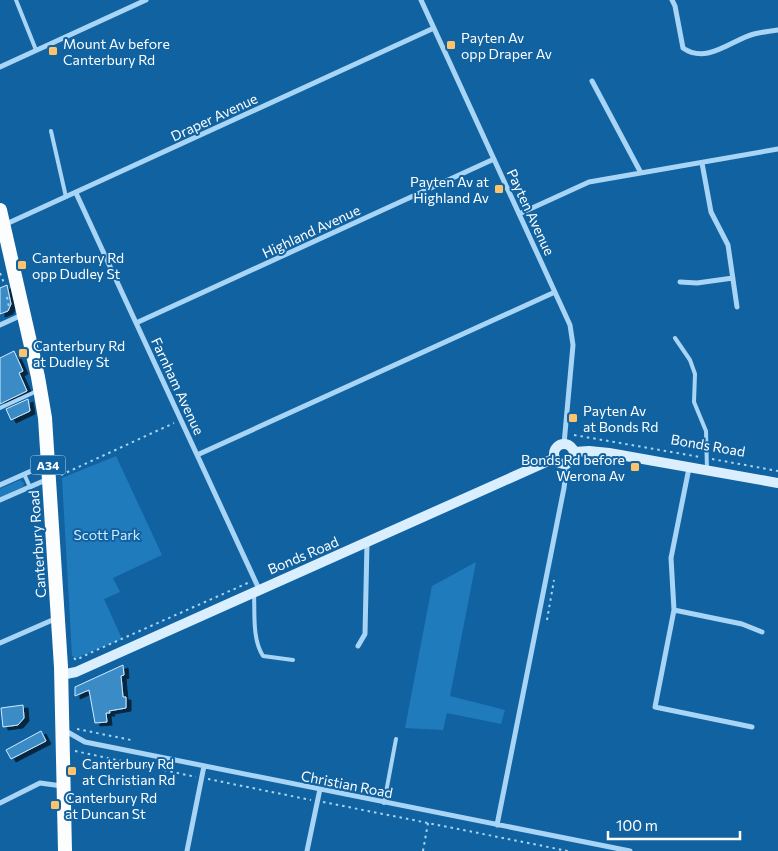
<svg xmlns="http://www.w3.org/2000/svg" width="778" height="851" viewBox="0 0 778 851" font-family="Commissioner,sans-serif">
<defs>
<pattern id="grass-tufts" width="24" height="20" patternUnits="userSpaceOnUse" patternTransform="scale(1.25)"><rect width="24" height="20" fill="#207bbd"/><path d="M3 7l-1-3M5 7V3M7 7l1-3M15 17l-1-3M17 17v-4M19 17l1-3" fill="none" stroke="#34668a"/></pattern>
<filter id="shadow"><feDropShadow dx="5" dy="3" stdDeviation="0" flood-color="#0009"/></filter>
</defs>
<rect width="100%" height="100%" fill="#1162a0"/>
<!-- grass -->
<path fill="url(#grass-tufts)" d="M 20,480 L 24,483 L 23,487 L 0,497 L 0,489 Z"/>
<!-- park -->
<path fill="#207bbd" d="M 116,456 L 162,555 L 113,578 L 120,592 L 104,599 L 122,639 L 76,658 L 72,656 L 62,478 Z
M 476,562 L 450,696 L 505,710 L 501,724 L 447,713 L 443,730 L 405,728 L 432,586 Z"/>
<!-- building -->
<path fill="#3a8bc7" stroke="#d1ebfe" filter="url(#shadow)" d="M 7,285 L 11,304 L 8,311 L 0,314 L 0,288 Z
M 14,351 L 23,371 L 19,373 L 27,391 L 0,404 L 0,358 Z
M 28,399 L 30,411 L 11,420 L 6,409 Z
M 123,665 L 124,675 L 121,676 L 123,697 L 126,697 L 126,708 L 109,711 L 110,713 L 106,713 L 107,722 L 95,723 L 89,690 L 75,696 L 75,687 Z
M 23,705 L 24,718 L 18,725 L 3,727 L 1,708 Z
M 41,731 L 46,741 L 11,759 L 6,750 Z"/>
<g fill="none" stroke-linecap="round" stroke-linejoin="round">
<!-- path -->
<path stroke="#a8d5f5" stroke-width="2" stroke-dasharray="2.5 4" stroke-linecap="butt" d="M 0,273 L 4,283
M 7,297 L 9,307
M 574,435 L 700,457
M 712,459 L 778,471
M 61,475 L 174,423
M 547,620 L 554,580
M 74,658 L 76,660 L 90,653 L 250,582
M 77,729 L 131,740
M 75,751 L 196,777
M 208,779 L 311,800
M 323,802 L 568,851
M 423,851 L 428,823"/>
<!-- service -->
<path stroke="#a8d5f5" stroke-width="4" d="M 16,0 L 36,50
M 51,131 L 66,197
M 675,338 L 690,360 L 695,374 L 694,402 L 706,431 L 707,470
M 0,408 L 37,391
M 24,474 L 30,487
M 254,594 C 255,613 252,639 263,656 L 293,660
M 384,803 L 396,739"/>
<!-- minor -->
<path stroke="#a8d5f5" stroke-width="5" d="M 421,0 L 570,325 L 573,345 L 564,444
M 672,0 L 675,6 L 683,48 C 707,65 731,40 754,34 C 762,32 770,31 778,30
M 0,67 L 146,0
M 592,81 L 641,173
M 702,163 L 711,212 L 728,245 L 737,307
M 76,193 L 259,589
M 519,214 L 589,182 L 778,149
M 4,225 L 434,28
M 680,282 L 697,283 L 733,278
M 136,323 L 494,159
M 0,325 L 22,315
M 197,455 L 555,292
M 689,468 L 671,558 L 674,610 L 655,707 L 752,727
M 0,485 L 47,464
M 0,500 L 48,479
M 674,610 L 742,624 L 762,632
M 0,643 L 57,618
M 358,646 L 365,634 L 367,543
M 64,730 L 85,742 L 630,851
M 0,803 L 40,783 L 62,786
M 497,825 L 564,488 L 567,464
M 187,851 L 204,766
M 307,851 L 320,789"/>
<!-- secondary -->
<path stroke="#d9eefe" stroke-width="10" d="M554 454a10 10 0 1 1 20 0a10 10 0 1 1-20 0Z
M 574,452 L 589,451 L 609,453 L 778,483
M 61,675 L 76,672 L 555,458"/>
<!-- trunk -->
<path stroke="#fbfdff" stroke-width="14" d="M 0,210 L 38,377 L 45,418 L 61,667 L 65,851"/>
</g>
<!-- markers -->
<g fill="#ffc26d" stroke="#1162a0" stroke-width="2">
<rect x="446" y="40" width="10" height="10" rx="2.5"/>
<rect x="48" y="46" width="10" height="10" rx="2.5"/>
<rect x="494" y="184" width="10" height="10" rx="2.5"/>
<rect x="17" y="260" width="10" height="10" rx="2.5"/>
<rect x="18" y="348" width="10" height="10" rx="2.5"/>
<rect x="568" y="413" width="10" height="10" rx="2.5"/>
<rect x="630" y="462" width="10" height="10" rx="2.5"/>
<rect x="67" y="766" width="10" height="10" rx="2.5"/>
<rect x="50" y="800" width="10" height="10" rx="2.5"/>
</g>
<g text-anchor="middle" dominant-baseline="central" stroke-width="4" stroke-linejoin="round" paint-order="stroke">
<!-- shield labels -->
<rect fill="#1162a0" stroke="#b8d0e2" stroke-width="1" x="30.5" y="455.5" width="35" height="19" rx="4"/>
<g font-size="12" font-weight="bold" fill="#fff">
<text x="48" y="465">A34</text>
</g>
<!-- poi labels -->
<g font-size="14" fill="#fff" stroke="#1162a0" text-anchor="start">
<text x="461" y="37">Payten Av<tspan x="461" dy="16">opp Draper Av</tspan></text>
<text x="63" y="43">Mount Av before<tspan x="63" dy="16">Canterbury Rd</tspan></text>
<text x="489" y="181" text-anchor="end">Payten Av at<tspan x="489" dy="16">Highland Av</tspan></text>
<text x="32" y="257">Canterbury Rd<tspan x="32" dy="16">opp Dudley St</tspan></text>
<text x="33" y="345">Canterbury Rd<tspan x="33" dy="16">at Dudley St</tspan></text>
<text x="583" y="410">Payten Av<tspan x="583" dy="16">at Bonds Rd</tspan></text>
<text x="625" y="459" text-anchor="end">Bonds Rd before<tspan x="625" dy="16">Werona Av</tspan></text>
<text x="82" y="763">Canterbury Rd<tspan x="82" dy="16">at Christian Rd</tspan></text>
<text x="65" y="797">Canterbury Rd<tspan x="65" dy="16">at Duncan St</tspan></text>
</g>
<!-- street labels -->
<g font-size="14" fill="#fff" stroke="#1162a0">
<text transform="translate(214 117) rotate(-25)">Draper Avenue</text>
<text transform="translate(531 212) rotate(65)">Payten Avenue</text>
<text transform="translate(311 231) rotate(-25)">Highland Avenue</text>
<text transform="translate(178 386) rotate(65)">Farnham Avenue</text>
<text transform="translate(708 445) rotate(10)">Bonds Road</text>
<text transform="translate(37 544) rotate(-94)">Canterbury Road</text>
<text transform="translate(303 555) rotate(-23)">Bonds Road</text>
<text transform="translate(347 784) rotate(11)">Christian Road</text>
</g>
<!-- park labels -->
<g font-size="14" fill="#d1ebfe" stroke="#1162a0">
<text x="107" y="534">Scott Park</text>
</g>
</g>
<!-- scale -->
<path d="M608 831v8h132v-8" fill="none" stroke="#ffffff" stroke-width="2.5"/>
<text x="616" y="831" font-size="15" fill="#ffffff" stroke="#1162a0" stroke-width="4" paint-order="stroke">100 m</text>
</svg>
